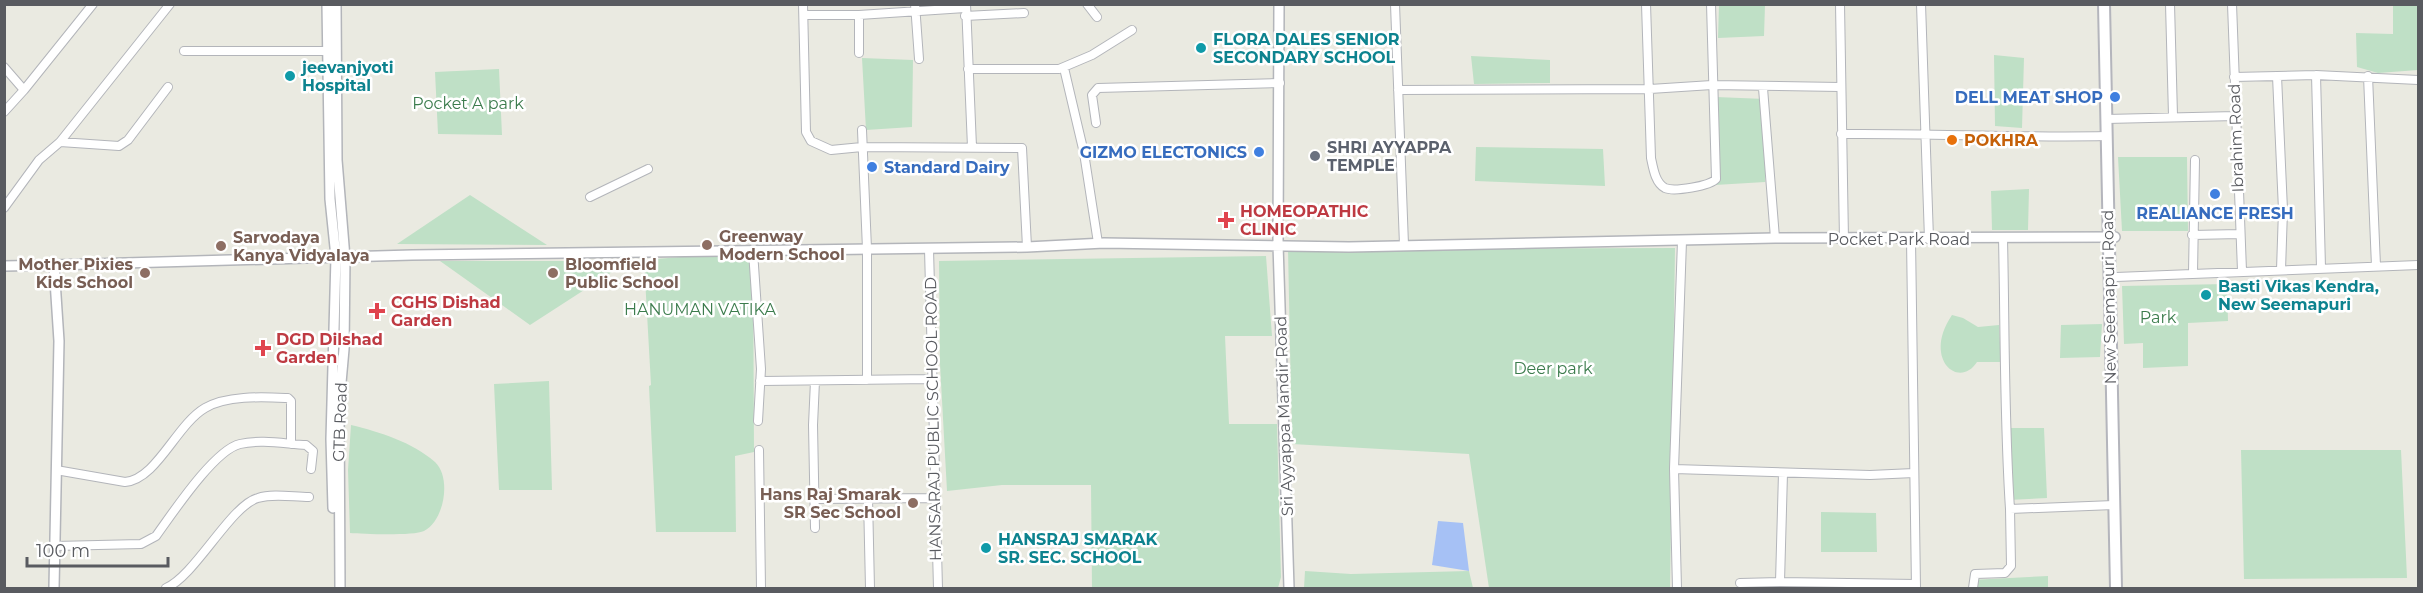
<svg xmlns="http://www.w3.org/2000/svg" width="2423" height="593" viewBox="0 0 2423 593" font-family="Montserrat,sans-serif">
<rect width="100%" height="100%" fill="#eaeae1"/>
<!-- green -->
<path fill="#bfe0c6" d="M 1719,5 L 1765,5 L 1764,36 L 1718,38 Z
M 2393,5 L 2418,5 L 2418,70 L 2378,73 L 2357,67 L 2356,33 L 2393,34 Z
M 1994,55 L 2024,58 L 2022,128 L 1995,126 Z
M 1471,56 L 1550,60 L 1550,83 L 1474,84 Z
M 862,58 L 913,60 L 912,127 L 866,130 Z
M 499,69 L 502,135 L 438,134 L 435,72 Z
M 1716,97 L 1765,99 L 1765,182 L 1715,185 Z
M 1476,147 L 1603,149 L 1605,186 L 1475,181 Z
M 2118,157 L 2187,157 L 2188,231 L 2122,231 Z
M 2029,189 L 2028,230 L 1992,230 L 1991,191 Z
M 470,195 L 547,245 L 397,244 Z
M 1675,248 L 1670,588 L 1489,588 L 1469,454 L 1292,444 L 1288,249 Z
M 753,251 L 754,452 L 735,456 L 736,532 L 656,532 L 649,386 L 651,385 L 644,260 Z
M 1266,256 L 1272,336 L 1225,336 L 1229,424 L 1277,424 L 1281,577 L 1278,588 L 1092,588 L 1091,485 L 1002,485 L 947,491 L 940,364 L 939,261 Z
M 440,261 L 629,261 L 530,325 Z
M 2227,284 L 2228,321 L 2188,323 L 2188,366 L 2143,368 L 2143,343 L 2124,344 L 2122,286 Z
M 1952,315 L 1963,318 L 1978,327 L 1999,325 L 2001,362 L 1977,362 C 1959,390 1922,359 1952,315 Z
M 2102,324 L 2100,357 L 2060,358 L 2061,325 Z
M 549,381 L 552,490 L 499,490 L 494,384 Z
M 351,425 C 380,432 412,442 435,462 C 452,478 444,521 424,531 C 414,536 363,534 350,533 L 348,470 Z
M 2006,428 L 2044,428 L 2047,498 L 2008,500 Z
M 2241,450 L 2401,450 L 2407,578 L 2244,579 Z
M 1821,512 L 1876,513 L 1877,552 L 1821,552 Z
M 1305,571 L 1351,574 L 1469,571 L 1473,588 L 1304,588 Z
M 2048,576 L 2048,588 L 1972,588 L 1971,580 Z"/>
<!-- water -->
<path fill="#a6c1f5" d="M 1438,521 L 1463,523 L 1469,571 L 1432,565 Z"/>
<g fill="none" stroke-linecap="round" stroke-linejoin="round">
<defs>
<path id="minor" d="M 803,4 L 806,132 L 811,141 L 831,150 L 862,147 L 1022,148 L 1027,247
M 915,4 L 919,59
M 966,4 L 972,147
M 1087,4 L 1097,17
M 1395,4 L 1404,245
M 1646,4 L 1651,158 C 1653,167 1655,183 1665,188 C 1674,192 1710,186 1716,179 L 1711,4
M 1840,4 L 1844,240
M 1921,4 L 1929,239
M 2170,4 L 2173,116
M 2232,4 L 2242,271
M 804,15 L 859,15 L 965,8
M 965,16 L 1024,13
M 184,51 L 332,51
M 859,53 L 859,15
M 4,67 L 24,90 L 4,112
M 1064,68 L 1084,153 L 1098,243
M 968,69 L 1059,69 L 1092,55 L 1132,30
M 2316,75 L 2321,268
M 2277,76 L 2283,210 L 2281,270
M 2368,76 L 2376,266
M 2234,77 L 2316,75 L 2418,80
M 1763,88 L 1775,238
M 24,90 L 93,4
M 1398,90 L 1650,89 L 1712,85 L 1840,87
M 2106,119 L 2236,116
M 1096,123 L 1092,95 L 1098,88 L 1280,83
M 862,130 L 867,249 L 867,380
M 1841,134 C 1930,133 2017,138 2106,136
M 60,142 L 119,146 L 128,140 L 168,87
M 590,197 L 648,169
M 4,208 L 39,160 L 60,142 L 170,4
M 2192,235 L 2240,234
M 2003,238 C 2005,328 2004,418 2010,509
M 1911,239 L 1916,588
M 929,249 L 938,588
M 753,251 L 761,369 L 758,421
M 2193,273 L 2195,160
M 2116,277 L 2418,265
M 760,381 L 932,379
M 815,381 L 813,425 L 815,528
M 759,450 L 761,588
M 1674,469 L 1870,475 L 1914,473
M 56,470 L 125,482 C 157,479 176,425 205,408 C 227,395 263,397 288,398 L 291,401 L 291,444
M 868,498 L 870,588
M 815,499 L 935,498
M 55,546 L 141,544 L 156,536 C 172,514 214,450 240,444 C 260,439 286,444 306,445 L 313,451 L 311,469
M 1780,582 L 1916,584
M 1740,583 L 1780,582 L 1783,473
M 166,588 C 195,576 231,505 258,498 C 273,493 293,497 309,497
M 1677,588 L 1674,469 L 1682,241
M 1973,588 L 1975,574 L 2005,573 L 2011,566 L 2010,509 L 2114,505"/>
<path id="tertiary" d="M 327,4 L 330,199 L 336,257 L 331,439 L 333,508
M 336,4 L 337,160 L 345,258 L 344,349 L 339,405 L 340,588
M 1279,4 L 1278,244 L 1289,588
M 4,266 L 54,265
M 54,588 L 59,341 L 54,265 L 412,255 L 1027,247 L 1104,243 L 1349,247 L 1775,238 L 2115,237"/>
<path id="secondary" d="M 2104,4 L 2116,588"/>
</defs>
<!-- minor casing -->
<use href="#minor" stroke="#b3b5ba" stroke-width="10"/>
<!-- tertiary casing -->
<use href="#tertiary" stroke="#b3b5ba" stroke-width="12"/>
<!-- secondary casing -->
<use href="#secondary" stroke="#b4b5bc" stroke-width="14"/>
<!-- minor -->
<use href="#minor" stroke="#fff" stroke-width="8"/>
<!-- tertiary -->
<use href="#tertiary" stroke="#fff" stroke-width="9"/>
<!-- secondary -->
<use href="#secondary" stroke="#fff" stroke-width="10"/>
</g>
<!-- markers -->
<g fill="#0f9aa8" stroke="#fff" stroke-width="2">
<circle cx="1201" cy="48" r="6"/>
<circle cx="290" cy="76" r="6"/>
<circle cx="2206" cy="295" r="6"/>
<circle cx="986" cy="548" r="6"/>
</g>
<g fill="#3f7fe0" stroke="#fff" stroke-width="2">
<circle cx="2115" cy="97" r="6"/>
<circle cx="1259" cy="152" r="6"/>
<circle cx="872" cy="167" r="6"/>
<circle cx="2215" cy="194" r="6"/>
</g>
<circle fill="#e8710a" stroke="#fff" stroke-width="2" cx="1952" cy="140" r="6"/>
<circle fill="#6b7280" stroke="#fff" stroke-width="2" cx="1315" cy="156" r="6"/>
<g fill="#e0444e" stroke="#fff" stroke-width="2">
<path d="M1223 211h6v6h6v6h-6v6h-6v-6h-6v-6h6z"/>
<path d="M374 302h6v6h6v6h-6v6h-6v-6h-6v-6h6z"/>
<path d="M260 339h6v6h6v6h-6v6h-6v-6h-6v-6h6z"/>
</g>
<g fill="#8d6e63" stroke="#fff" stroke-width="2">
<circle cx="707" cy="245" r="6"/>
<circle cx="221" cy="246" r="6"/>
<circle cx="145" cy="273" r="6"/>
<circle cx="553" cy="273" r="6"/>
<circle cx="913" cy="503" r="6"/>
</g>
<g text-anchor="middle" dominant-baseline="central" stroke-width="5" stroke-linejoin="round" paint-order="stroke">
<!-- culture labels -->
<g font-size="16" font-weight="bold" fill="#0d838f" stroke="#fff" text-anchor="start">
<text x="1213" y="39">FLORA DALES SENIOR<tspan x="1213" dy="18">SECONDARY SCHOOL</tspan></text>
<text x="302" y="67">jeevanjyoti<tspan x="302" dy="18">Hospital</tspan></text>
<text x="2218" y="286">Basti Vikas Kendra,<tspan x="2218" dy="18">New Seemapuri</tspan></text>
<text x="998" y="539">HANSRAJ SMARAK<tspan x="998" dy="18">SR. SEC. SCHOOL</tspan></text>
</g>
<!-- shop labels -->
<g font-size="16" font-weight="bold" fill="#366cbe" stroke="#fff" text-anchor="end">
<text x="2103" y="97">DELL MEAT SHOP</text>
<text x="1247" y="152">GIZMO ELECTONICS</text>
<text x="884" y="167" text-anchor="start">Standard Dairy</text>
<text x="2215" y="213" text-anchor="middle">REALIANCE FRESH</text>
</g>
<!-- park labels -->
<g font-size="16" fill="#3c7c4d" stroke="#fff">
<text x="468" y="103">Pocket A park</text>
<text x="700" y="309">HANUMAN VATIKA</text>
<text x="2158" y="317">Park</text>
<text x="1553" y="368">Deer park</text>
</g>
<!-- street labels -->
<g font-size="16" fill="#595b60" stroke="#fff">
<text transform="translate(2236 138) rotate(-92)">Ibrahim Road</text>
<text x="1899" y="239">Pocket Park Road</text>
<text transform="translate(2109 297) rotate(-91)">New Seemapuri Road</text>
<text transform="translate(1284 416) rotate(-92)">Sri Ayyappa Mandir Road</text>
<text transform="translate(933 419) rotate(-91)">HANSARAJ PUBLIC SCHOOL ROAD</text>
<text transform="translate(340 422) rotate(-88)">GTB Road</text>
</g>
<!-- food labels -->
<g font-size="16" font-weight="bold" fill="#c56008" stroke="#fff" text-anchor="start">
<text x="1964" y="140">POKHRA</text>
</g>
<!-- worship labels -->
<g font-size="16" font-weight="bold" fill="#5b616d" stroke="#fff" text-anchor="start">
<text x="1327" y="147">SHRI AYYAPPA<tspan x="1327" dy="18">TEMPLE</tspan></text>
</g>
<!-- health labels -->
<g font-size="16" font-weight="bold" fill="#be3a42" stroke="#fff" text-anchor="start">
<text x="1240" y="211">HOMEOPATHIC<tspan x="1240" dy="18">CLINIC</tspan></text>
<text x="391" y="302">CGHS Dishad<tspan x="391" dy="18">Garden</tspan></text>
<text x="276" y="339">DGD Dilshad<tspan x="276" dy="18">Garden</tspan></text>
</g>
<!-- education labels -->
<g font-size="16" font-weight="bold" fill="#785e54" stroke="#fff" text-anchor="start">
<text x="719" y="236">Greenway<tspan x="719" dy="18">Modern School</tspan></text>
<text x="233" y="237">Sarvodaya<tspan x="233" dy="18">Kanya Vidyalaya</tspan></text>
<text x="133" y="264" text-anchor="end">Mother Pixies<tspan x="133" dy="18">Kids School</tspan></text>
<text x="565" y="264">Bloomfield<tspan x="565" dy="18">Public School</tspan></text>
<text x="901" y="494" text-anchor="end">Hans Raj Smarak<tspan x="901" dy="18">SR Sec School</tspan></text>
</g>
</g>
<!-- border -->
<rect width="2423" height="593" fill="none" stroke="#595b60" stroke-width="12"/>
<!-- scale -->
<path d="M27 557v9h141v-9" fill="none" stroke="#595b60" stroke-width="3"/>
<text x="36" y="557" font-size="18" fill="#595b60" stroke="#ffffff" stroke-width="4.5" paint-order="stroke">100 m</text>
</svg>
